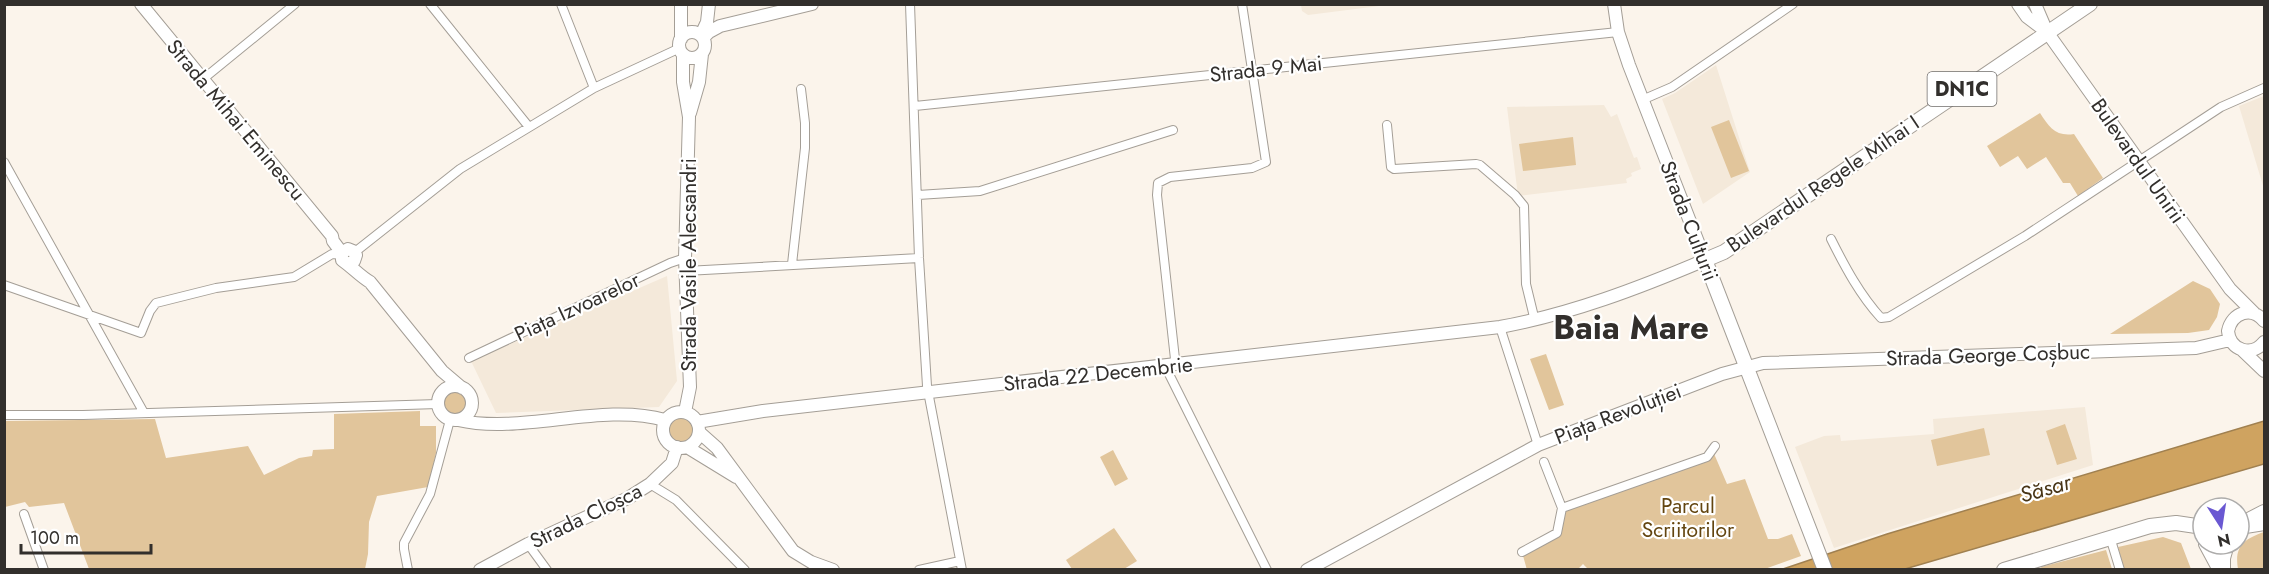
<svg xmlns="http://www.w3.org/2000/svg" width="2269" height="574" viewBox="0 0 2269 574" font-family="Jost,sans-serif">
<rect width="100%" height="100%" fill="#fbf4eb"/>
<!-- built -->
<path fill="#f4e9da" d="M 1301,5 L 1301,4 L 1387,5 L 1308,15 L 1302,11 Z
M 1716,65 L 1750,172 L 1703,204 L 1662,99 L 1675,93 Z
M 2264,96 L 2264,189 L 2239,106 Z
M 1604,105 L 1611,117 L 1617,114 L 1634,158 L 1637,157 L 1641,169 L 1631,173 L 1632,176 L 1626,179 L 1627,183 L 1518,196 L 1507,107 Z
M 667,276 L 677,381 L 659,407 L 496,413 L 471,361 Z
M 2085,407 L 2093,465 L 1834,548 L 1795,447 L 1824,436 L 1840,435 L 1841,441 L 1934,434 L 1933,419 Z"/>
<!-- green -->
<path fill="#e1c59b" d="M 2040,113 C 2049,127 2056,137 2074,134 L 2103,178 L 2078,196 L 2070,183 L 2063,183 L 2046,157 L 2027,169 L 2018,156 L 2000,167 L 1987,146 Z
M 1729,120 L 1749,171 L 1731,178 L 1711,127 Z
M 1573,137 L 1576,165 L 1523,171 L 1519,144 Z
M 2193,281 L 2210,289 L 2220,304 L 2217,317 L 2209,330 L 2188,333 L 2110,334 Z
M 1546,354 L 1564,405 L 1549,410 L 1530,359 Z
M442 404a13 13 0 1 1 26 0a13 13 0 1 1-26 0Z
M 420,411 L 420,426 L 436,426 L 436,453 L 428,487 L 377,496 L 369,522 L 368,554 L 365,569 L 89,569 L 64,503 L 29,507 L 25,502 L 5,507 L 5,421 L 155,419 L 166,458 L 248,446 L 264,475 L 299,458 L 312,456 L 313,450 L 334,449 L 334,414 Z
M667 430a14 14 0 1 1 28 0a14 14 0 1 1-28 0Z
M 2065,424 L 2077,459 L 2057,465 L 2046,431 Z
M 1984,428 L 1990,455 L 1937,466 L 1931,440 Z
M 1712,449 L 1727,484 L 1745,479 L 1768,539 L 1778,539 L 1792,534 L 1801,556 L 1762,570 L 1589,570 L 1583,564 L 1578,569 L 1527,570 L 1522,552 L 1557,533 L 1562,508 L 1706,457 Z
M 1113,450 L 1128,479 L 1115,486 L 1100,457 Z
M 1114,528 L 1137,561 L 1124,569 L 1072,569 L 1066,560 Z
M 2264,532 L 2264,569 L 2238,569 C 2234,546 2244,539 2264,532 Z
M 2163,537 L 2181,543 L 2191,569 L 2124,569 L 2118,547 Z
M 2106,550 L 2112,569 L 2042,569 L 2041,567 Z"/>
<!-- water -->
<path fill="#cfa360" stroke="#a08050" stroke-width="1.5" d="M 2264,421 L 2264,464 L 1905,569 L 1780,570 L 1887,534 Z"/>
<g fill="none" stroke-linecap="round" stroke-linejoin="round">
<defs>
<path id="street" d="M 430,4 L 529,127
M 561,4 L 594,88
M 910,4 L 919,258 L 927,386 L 962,570
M 1242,4 L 1266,162 L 1252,168 L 1170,177 L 1158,183 L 1157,195 L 1175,359 L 1168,372 L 1267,570
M 202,80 L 295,4
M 1642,100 L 1672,87 L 1793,4
M 915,106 L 1618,32
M 1387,125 L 1391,167 L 1394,169 L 1476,164 L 1480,165 L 1515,195 L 1524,206 L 1526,284 L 1535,321
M 4,162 L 144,413
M 918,195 L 980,191 L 1173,130
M 1831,239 C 1845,267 1860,295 1881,318 L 1889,317 L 2025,236 L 2221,107 L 2264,88
M 355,252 L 460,169 L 594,88 L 680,48
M 792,264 L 805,148 L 805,123 L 801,89
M 686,271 L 919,258
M 4,285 L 141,333 L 150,311 L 156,303 L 216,288 L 294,277 L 332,254 L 342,255
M 1500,327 L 1538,445
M 469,358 L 670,263 L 685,258
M 4,415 L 83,415 L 438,404
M 1544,462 L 1562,508
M 650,484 L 676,500 L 745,570
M 24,514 L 44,570
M 2110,537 L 2120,570
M 528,544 L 547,570
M 1522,552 L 1557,533 L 1562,508 L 1707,457 L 1715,446
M 408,570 L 404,549 L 404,543 L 430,494 L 450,420
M 919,570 L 960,561"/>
<path id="secondary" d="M 141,4 L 332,236 L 333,241 L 342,253
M 2018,4 L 2027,17 L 2047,32
M 2035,4 L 2047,32 L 2230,289 L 2254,313
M679 45a13 13 0 1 1 26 0a13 13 0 1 1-26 0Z
M 701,35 L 707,22 L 709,4
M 703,38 L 709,32 L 720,26 L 812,4
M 681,39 L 681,4
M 683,54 L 683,82 L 689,117 L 685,258 L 690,387 L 685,412
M 690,113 L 699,82 L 702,54
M 349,264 L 354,261 L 356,255 L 353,251 L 348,249 L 342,253 L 342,260 C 352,267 360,276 370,282 L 442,371 L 462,388
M 2264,321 C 2252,306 2232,312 2228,331 C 2230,351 2252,357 2264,342
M 2242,350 L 2264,371
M438 403a17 17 0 1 1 34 0a17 17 0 1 1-34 0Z
M663 430a18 18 0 1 1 36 0a18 18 0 1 1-36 0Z
M 458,420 C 522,435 601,402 665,420
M 697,422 L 763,411 L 1500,327 C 1571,314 1639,288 1705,260 L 1629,65 L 1618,32 L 1614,4
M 699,432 L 717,448 L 793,551 L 811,562 L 833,570
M 687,447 L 736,477
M 480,570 L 528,544 L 628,498 L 650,484 L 672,463 L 677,447
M 1307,570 L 1538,445 L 1722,374 L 1763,363 L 2196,348 L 2230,340"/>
<path id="primary" d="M 2239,525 L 2264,512
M 2239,527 L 2264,523
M 2206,544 L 2220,570
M 1825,570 L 1705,260 L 1724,252 L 2090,4
M 2004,570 L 2150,526 L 2176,523 L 2203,527
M 2223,570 L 2223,558 L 2227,544"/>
</defs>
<!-- street casing -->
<use href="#street" stroke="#a49e96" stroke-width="10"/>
<!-- secondary casing -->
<use href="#secondary" stroke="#a49e96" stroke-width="14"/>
<!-- primary casing -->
<use href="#primary" stroke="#a49e96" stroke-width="16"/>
<!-- street -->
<use href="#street" stroke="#fff" stroke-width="8"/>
<!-- secondary -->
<use href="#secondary" stroke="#fff" stroke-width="12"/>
<!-- primary -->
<use href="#primary" stroke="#fff" stroke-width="14"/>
</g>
<g text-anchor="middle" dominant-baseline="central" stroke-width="4.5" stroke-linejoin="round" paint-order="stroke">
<!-- shield labels -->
<rect fill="#fff" stroke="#706d6b" stroke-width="1.5" x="1927.5" y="72" width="69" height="34" rx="4.5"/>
<g font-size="20" font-weight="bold" fill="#322f2c">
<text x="1962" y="89">DN1C</text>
</g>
<!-- street labels -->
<g font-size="21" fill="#322f2c" stroke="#fff">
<text transform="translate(1266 69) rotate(-6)">Strada 9 Mai</text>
<text transform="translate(236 120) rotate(50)">Strada Mihai Eminescu</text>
<text transform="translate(2138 161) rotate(55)">Bulevardul Unirii</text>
<text transform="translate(1823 184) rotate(-34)">Bulevardul Regele Mihai I</text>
<text transform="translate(1689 221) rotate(69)">Strada Culturii</text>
<text transform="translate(689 265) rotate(-90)">Strada Vasile Alecsandri</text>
<text transform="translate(577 307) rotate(-25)">Piața Izvoarelor</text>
<text transform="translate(1988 355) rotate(-2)">Strada George Coșbuc</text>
<text transform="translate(1098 374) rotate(-6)">Strada 22 Decembrie</text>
<text transform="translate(1618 414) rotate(-21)">Piața Revoluției</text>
<text transform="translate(586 516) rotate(-26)">Strada Cloșca</text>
</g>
<!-- park labels -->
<g font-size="21" fill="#634510" stroke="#fff">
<text x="1688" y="506">Parcul<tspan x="1688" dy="24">Scriitorilor</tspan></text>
</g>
<!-- water labels -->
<g font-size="22" font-style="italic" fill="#483517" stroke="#fff">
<text transform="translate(2045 488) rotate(-16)">Săsar</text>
</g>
<!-- town labels -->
<g font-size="33" font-weight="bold" fill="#322f2c" stroke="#fff">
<text x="1631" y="327">Baia Mare</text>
</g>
</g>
<!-- border -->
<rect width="2269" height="574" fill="none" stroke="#322f2c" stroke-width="12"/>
<!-- north arrow -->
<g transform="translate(2221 526) rotate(168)"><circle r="28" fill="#ffffff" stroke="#adacab" stroke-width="1.5"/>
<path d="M0-4.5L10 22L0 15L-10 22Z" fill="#6a58d2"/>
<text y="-9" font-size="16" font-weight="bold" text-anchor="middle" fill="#322f2c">N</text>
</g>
<!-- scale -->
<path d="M21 544v9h130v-9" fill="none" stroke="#322f2c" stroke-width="3"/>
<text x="30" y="544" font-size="18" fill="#322f2c" stroke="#ffffff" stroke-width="4.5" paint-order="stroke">100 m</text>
</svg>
